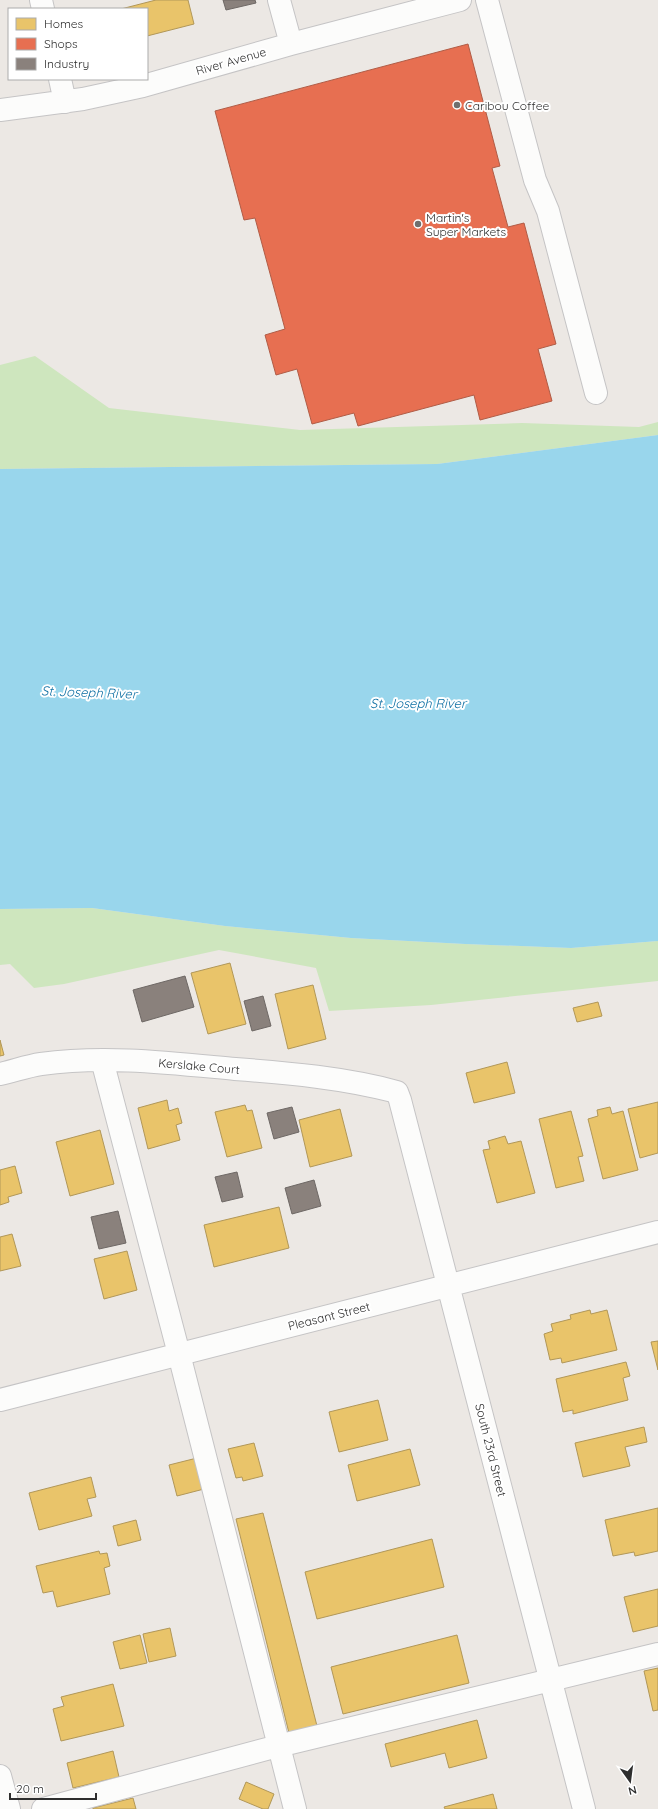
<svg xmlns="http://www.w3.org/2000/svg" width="658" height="1809" viewBox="0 0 658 1809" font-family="Quicksand,sans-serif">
<rect width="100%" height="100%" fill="#ece8e4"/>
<!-- green -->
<path fill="#cee6be" d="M 35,356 L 109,408 L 300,430 L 522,423 L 639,427 L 658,422 L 658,435 L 437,464 L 0,469 L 0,365 Z
M 92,908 L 225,926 L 351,938 L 465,944 L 571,948 L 658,941 L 658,981 L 431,1005 L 329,1011 L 316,968 L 219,950 L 64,984 L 34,988 L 10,964 L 0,965 L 0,909 Z"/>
<!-- water -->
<path fill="#99d6ec" d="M 658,435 L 658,941 L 571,948 L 465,944 L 351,938 L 225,926 L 92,908 L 0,909 L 0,469 L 437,464 Z"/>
<!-- homes -->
<path fill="#e9c46a" stroke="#b19758" d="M 156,0 L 188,0 L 194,24 L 147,36 L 147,9 L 121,9 Z
M 230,963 L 246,1024 L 208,1034 L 191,973 Z
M 313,985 L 326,1039 L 288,1049 L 275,994 Z
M 598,1002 L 602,1016 L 577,1022 L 573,1008 Z
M 0,1040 L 4,1055 L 0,1056 Z
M 507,1062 L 515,1093 L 474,1103 L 466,1073 Z
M 167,1100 L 169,1111 L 178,1108 L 182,1123 L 176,1125 L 180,1140 L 148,1149 L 138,1108 Z
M 658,1102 L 658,1153 L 640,1158 L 628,1109 Z
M 245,1105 L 247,1111 L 252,1110 L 262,1148 L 227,1157 L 215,1112 Z
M 610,1107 L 612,1114 L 623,1111 L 638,1170 L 603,1179 L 588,1119 L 598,1116 L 597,1110 Z
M 340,1109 L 352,1156 L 310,1167 L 299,1120 Z
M 571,1111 L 583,1156 L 578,1157 L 584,1181 L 556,1188 L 539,1119 Z
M 100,1130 L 114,1184 L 70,1196 L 56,1142 Z
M 505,1136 L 508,1144 L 521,1141 L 535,1193 L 497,1203 L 483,1150 L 490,1149 L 488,1141 Z
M 15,1166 L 22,1193 L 8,1197 L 9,1202 L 0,1205 L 0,1170 Z
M 279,1207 L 289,1248 L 214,1267 L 204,1225 Z
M 12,1234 L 21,1266 L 0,1271 L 0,1237 Z
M 127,1251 L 137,1290 L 104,1299 L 94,1259 Z
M 590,1310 L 591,1314 L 607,1310 L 617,1350 L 562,1363 L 561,1358 L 550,1360 L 544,1334 L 553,1331 L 551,1324 L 571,1319 L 570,1315 Z
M 658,1341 L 658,1370 L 651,1342 Z
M 626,1362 L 630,1376 L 623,1378 L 628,1400 L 573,1414 L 573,1410 L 563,1412 L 556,1379 Z
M 378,1400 L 388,1440 L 339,1452 L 329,1412 Z
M 644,1427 L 647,1442 L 625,1447 L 630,1466 L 583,1477 L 575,1443 Z
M 254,1443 L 263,1476 L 243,1481 L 242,1477 L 236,1478 L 228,1449 Z
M 410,1449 L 420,1485 L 357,1501 L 348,1465 Z
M 197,1458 L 204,1489 L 177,1496 L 169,1465 Z
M 91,1477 L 96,1497 L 87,1499 L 92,1516 L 39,1530 L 29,1493 Z
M 658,1508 L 658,1551 L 635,1556 L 634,1552 L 613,1556 L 605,1520 Z
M 263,1513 L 317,1726 L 289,1733 L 236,1519 Z
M 136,1520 L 141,1540 L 118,1546 L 113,1526 Z
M 432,1539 L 444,1587 L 317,1619 L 305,1572 Z
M 99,1551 L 100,1554 L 107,1553 L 110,1566 L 104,1568 L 110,1594 L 57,1607 L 53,1591 L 43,1593 L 36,1566 Z
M 658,1589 L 658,1626 L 633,1632 L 624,1597 Z
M 170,1628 L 176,1656 L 149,1662 L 143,1634 Z
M 140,1635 L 147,1663 L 120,1669 L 113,1642 Z
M 457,1635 L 469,1683 L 343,1714 L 331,1667 Z
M 658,1668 L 658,1710 L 653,1711 L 644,1671 Z
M 113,1684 L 124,1726 L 61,1741 L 53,1709 L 64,1706 L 61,1697 Z
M 477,1720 L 487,1758 L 449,1768 L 445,1753 L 391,1767 L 385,1744 Z
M 113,1751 L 119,1777 L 73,1788 L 67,1763 Z
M 246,1782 L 274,1794 L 268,1809 L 263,1809 L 239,1799 Z
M 493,1794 L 497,1809 L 445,1809 L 444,1807 Z
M 133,1798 L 136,1809 L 93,1809 L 93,1808 Z"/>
<!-- shops -->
<path fill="#e76f51" stroke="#b05c46" d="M 468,44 L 500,166 L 492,168 L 508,227 L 524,223 L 556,344 L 538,349 L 552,401 L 480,420 L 474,395 L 358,426 L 354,413 L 312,424 L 297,369 L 276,375 L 265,335 L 285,329 L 255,218 L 244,220 L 215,111 Z"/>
<!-- industry -->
<path fill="#8a817c" stroke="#6e6865" d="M 223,0 L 255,0 L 256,3 L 226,10 Z
M 185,976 L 194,1007 L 142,1022 L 133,990 Z
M 263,996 L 271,1026 L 252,1031 L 244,1001 Z
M 292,1107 L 299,1132 L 274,1139 L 267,1113 Z
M 237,1172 L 243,1197 L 222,1202 L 215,1177 Z
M 314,1180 L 321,1206 L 292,1214 L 285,1188 Z
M 118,1211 L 126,1243 L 99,1249 L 91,1217 Z"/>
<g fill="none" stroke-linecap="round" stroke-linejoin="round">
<defs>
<path id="minor" d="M 41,0 L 43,9
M 279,0 L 291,44
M 487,0 L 535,180 L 548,211 L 596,393
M 60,79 L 65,102
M 0,110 L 83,99 L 143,86 L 291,44 L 460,0
M 102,1060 L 179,1354 L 295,1809
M 0,1074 C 14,1071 27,1066 41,1064 C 106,1055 171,1063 235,1069 C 289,1073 345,1078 397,1092 L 400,1100 L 584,1809
M 0,1400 L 658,1232
M 0,1776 L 9,1809
M 43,1809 L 278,1746 L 658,1654"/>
</defs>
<!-- minor casing -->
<use href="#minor" stroke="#c5c4c5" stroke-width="24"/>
<!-- minor -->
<use href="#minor" stroke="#fcfcfb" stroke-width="22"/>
</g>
<!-- markers -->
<g fill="#706f6e" stroke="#fff" stroke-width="1.5">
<circle cx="457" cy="105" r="4"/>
<circle cx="418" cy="224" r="4"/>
</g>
<g text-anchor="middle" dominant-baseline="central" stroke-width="4" stroke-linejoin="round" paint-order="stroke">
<!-- street labels -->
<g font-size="12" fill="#2e2e2e" stroke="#fff">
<text transform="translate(231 61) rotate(-16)">River Avenue</text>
<text transform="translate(199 1066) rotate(5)">Kerslake Court</text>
<text transform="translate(329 1316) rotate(-14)">Pleasant Street</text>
<text transform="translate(491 1450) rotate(76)">South 23rd Street</text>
</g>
<!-- poi labels -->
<g font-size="12" fill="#2e2e2e" stroke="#fff" text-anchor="start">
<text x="465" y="105">Caribou Coffee</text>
<text x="426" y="217">Martin's<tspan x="426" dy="14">Super Markets</tspan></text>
</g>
<!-- water labels -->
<g font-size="13" font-style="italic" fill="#0d6fa3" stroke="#fff">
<text transform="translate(89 692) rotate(2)">St. Joseph River</text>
<text x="418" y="703">St. Joseph River</text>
</g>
</g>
<!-- legend -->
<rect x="8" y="8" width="140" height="72" fill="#ffffff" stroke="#ababab"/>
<rect x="16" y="18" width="20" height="12" fill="#e9c46a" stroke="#ababab"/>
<text x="44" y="28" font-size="12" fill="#2e2e2e">Homes</text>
<rect x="16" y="38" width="20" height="12" fill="#e76f51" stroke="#ababab"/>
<text x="44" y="48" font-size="12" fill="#2e2e2e">Shops</text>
<rect x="16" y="58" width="20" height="12" fill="#8a817c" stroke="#ababab"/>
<text x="44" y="68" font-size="12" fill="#2e2e2e">Industry</text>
<!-- north arrow -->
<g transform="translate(630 1781) rotate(166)" stroke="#ffffff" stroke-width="3" paint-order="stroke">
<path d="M0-3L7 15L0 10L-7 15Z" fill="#2e2e2e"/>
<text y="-6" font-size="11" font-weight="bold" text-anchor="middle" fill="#2e2e2e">N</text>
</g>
<!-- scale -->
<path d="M10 1793v6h86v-6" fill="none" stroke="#2e2e2e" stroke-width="2"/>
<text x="16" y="1793" font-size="12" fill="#2e2e2e" stroke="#ffffff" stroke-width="3" paint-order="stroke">20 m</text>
</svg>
